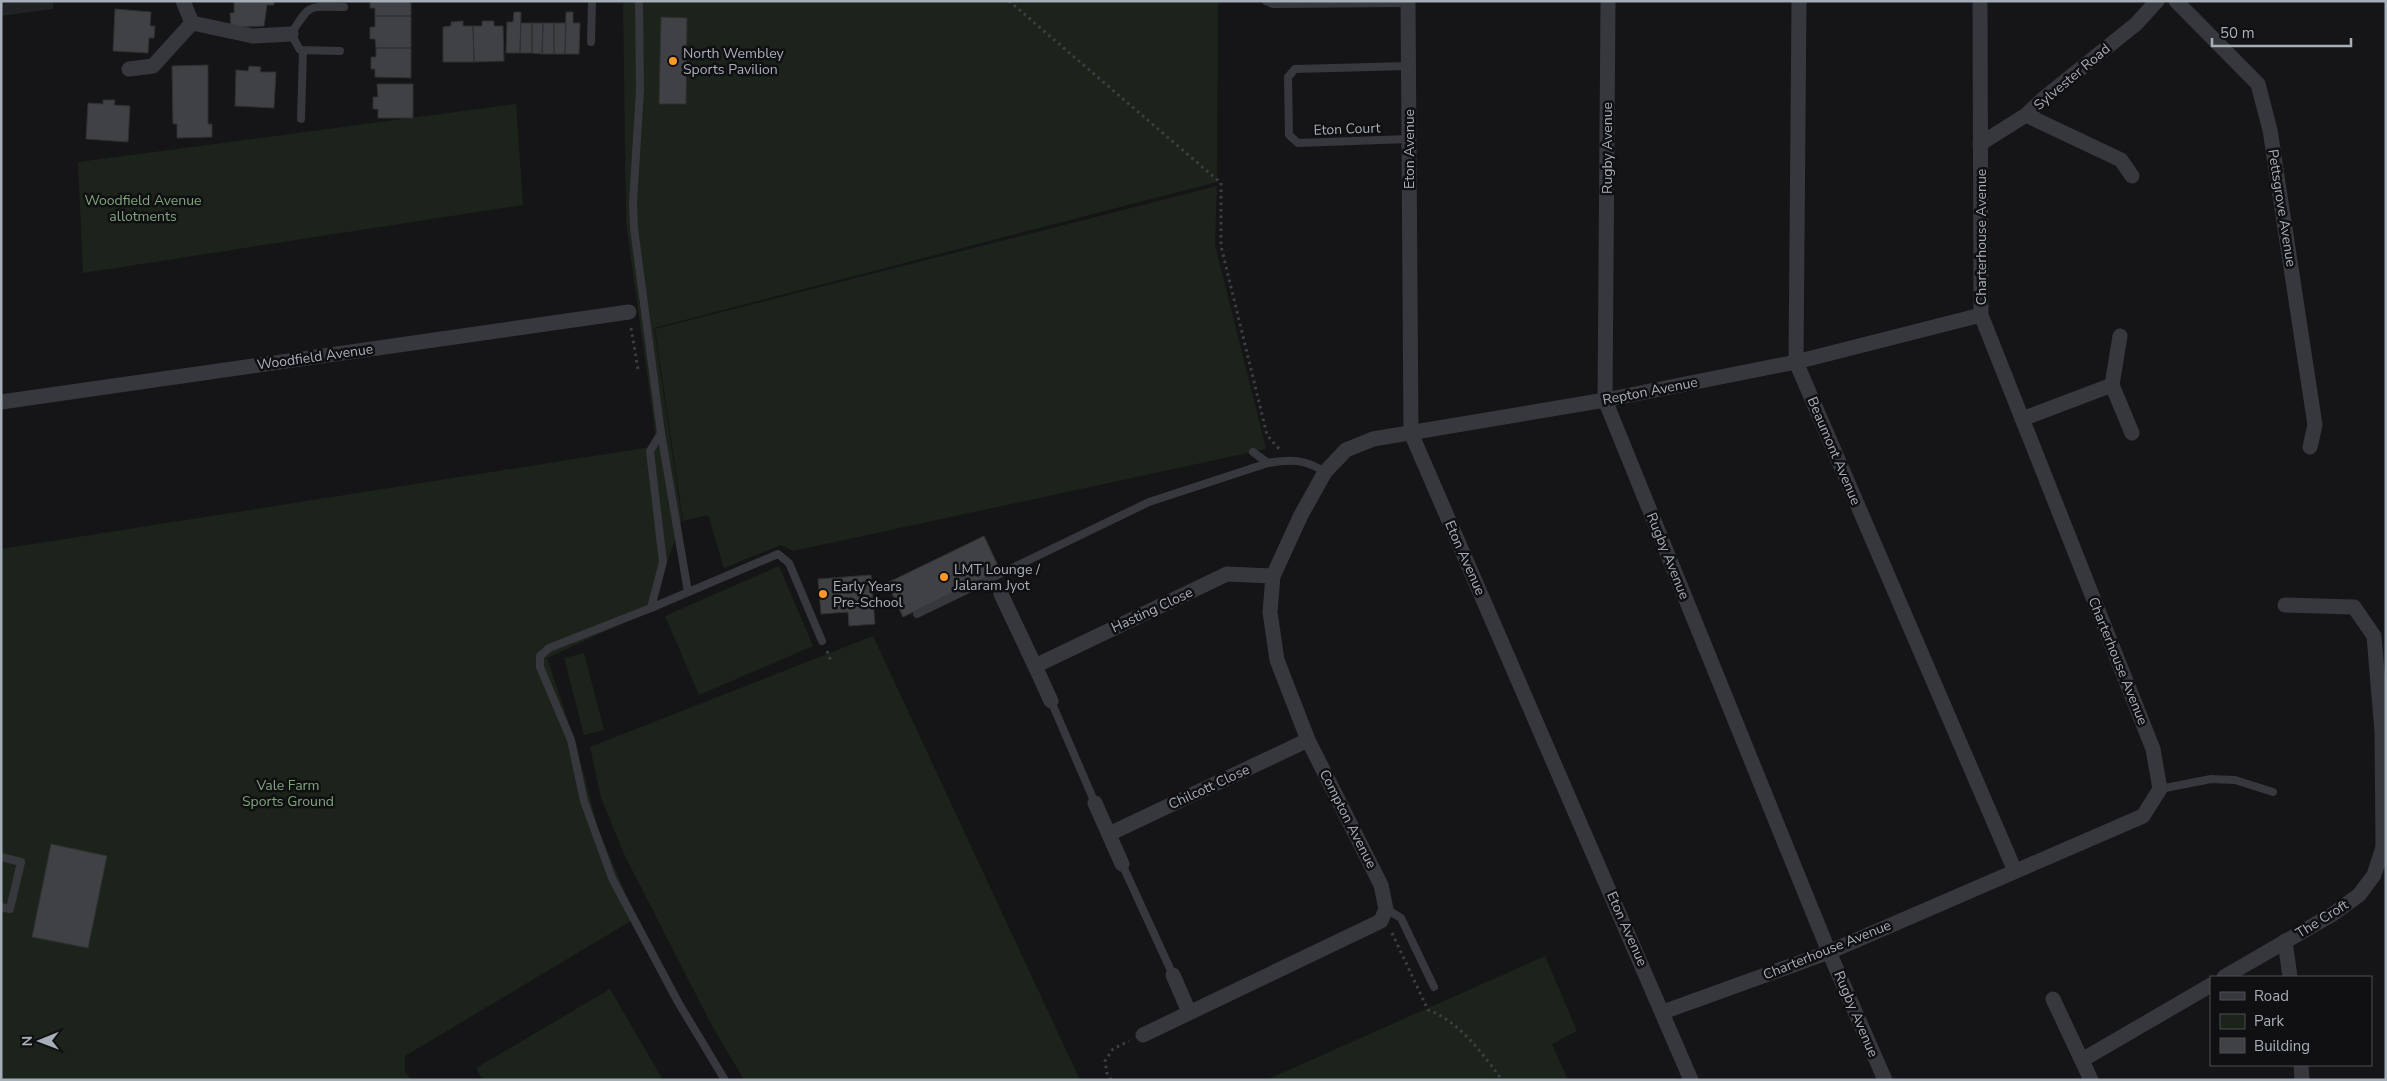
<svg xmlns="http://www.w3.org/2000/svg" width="2387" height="1081" viewBox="0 0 2387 1081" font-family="'Nunito Sans',sans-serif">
<rect width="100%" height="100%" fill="#151517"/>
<!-- built -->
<path fill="#212224" d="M 1,1 L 53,1 L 53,9 L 1,16 Z"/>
<!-- green -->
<path fill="#1b231b" d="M 623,1 L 1218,1 L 1217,182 L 654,328 L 682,520 L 650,611 L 547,658 L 577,747 L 598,829 L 636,918 L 405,1056 L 405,1071 L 411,1080 L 1,1080 L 1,549 L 657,446 L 626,223 Z
M 516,104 L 523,205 L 83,273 L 78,162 Z
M 1217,186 L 1215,245 L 1266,449 L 793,551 L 781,545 L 724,568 L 708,515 L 683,521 L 655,329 Z
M 779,566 L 813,646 L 699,695 L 665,616 Z
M 873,636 L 1080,1080 L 744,1080 L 710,1022 L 625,856 L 601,798 L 590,747 Z
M 584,653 L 604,730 L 584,735 L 564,658 Z
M 1545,956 L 1577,1031 L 1552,1044 L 1568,1080 L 1266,1080 Z
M 610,989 L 663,1080 L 483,1080 L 476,1068 Z"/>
<!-- building -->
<path fill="#3f4144" stroke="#2f3033" d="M 234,1 L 274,1 L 274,5 L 267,5 L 264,26 L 231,27 L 230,13 L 234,13 Z
M 370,1 L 411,1 L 411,16 L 375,16 L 375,8 L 370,8 Z
M 115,9 L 151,12 L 150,26 L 155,26 L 154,38 L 149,38 L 148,53 L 113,51 Z
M 514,12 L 521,12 L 520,53 L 506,53 L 507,22 L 513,22 Z
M 566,12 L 573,12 L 573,23 L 580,23 L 579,54 L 565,54 Z
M 375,16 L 411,16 L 411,48 L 376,48 L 375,39 L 370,39 L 370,27 L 375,27 Z
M 661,17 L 687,18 L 686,104 L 659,104 Z
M 463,21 L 463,26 L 473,26 L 474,62 L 443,62 L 443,27 L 451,26 L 451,22 Z
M 482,21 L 494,21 L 494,26 L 503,26 L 504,61 L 474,62 L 473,26 L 482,26 Z
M 521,23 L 532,23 L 532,53 L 520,53 Z
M 532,23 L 543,23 L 542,54 L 532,53 Z
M 543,23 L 554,23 L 554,54 L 542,54 Z
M 554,23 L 566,23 L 565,54 L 554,54 Z
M 376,48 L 411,48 L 411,78 L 375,77 L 375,69 L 371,69 L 371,57 L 376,57 Z
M 208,65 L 208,124 L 212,124 L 212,137 L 177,138 L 177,124 L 173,124 L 172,66 Z
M 249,66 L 261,67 L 260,72 L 276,72 L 274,108 L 235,106 L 236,70 L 248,71 Z
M 377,84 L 413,84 L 413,118 L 378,118 L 378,109 L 373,109 L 373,97 L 378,97 Z
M 103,100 L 115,100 L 114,105 L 130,106 L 128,142 L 86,139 L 88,103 L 103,104 Z
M 984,536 L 1000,570 L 903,617 L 887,583 Z
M 871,575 L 875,624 L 849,626 L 848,612 L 821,614 L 818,579 Z
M 51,844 L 107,856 L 88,948 L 32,937 Z"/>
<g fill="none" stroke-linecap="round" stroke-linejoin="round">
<!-- path -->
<path stroke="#3c3f44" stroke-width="3" stroke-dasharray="2.5 4" stroke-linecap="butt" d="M 1009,1 L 1221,183 L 1221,246 L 1267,435 L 1279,449
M 631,328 L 638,369
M 827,651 L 831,661
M 1392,933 L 1428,1010 C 1459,1021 1483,1054 1502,1080
M 1111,1080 L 1107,1073 L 1105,1061 L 1113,1049 L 1129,1041"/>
<!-- service -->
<path stroke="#36383d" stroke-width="8" d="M 639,1 L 640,90 L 633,202 L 634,228 L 661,433 L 688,592
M 1266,1 L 1273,4 L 1408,3
M 591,42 L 592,1
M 340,51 L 300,50 L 291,34 C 311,2 308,7 344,7
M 1408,66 L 1295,69 L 1288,77 L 1289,135 L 1298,143 L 1409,139
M 301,119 L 303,51
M 1253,452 L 1268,463
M 651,608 L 663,562 L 650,451 L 661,433
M 917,614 L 1149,502 L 1268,463 C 1291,459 1305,459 1325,472
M 1051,701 L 1095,803
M 2160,789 L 2211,779 L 2235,780 L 2273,792
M 1,857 L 21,862 L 10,909 L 1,907
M 1122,864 L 1173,975
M 1386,909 L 1401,918 L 1434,987
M 725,1080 L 678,1002 L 612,878 L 584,801 L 571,740 L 540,667 L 540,656 L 549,648 L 651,608 L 778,554 L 789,563 L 822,641"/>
<!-- minor -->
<path stroke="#36383d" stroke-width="15" d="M 183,1 L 192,23 L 253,36 L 291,34
M 1408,1 L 1411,433 L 1691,1080
M 1608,1 L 1605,400 L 1829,952 L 1885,1080
M 1799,1 L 1796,362 L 2015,871
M 2176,1 L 2258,84 L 2270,130 L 2315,425 L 2310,447
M 129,69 L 153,66 L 192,23
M 2026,115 L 2121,160 L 2132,176
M 1980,144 L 2026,115 L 2044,98 L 2136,24 L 2157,1
M 2120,336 L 2112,385 L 2132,433
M 1,402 L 629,312
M 2022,419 L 2112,385
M 1001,594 L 1035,666 L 1227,574 L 1273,576
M 1035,666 L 1051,701
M 1095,803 L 1122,864
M 1109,834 L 1308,740
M 2285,941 L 2290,977
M 1173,975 L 1189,1012
M 2224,977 L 2333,914 L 2359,895 L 2374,875 L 2383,847 L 2382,732 L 2374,636 L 2354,607 L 2285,605
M 2053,999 L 2091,1080
M 1663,1012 L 1829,952 L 2143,816 L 2160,789 L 2153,749 L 1981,315 L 1980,1
M 1143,1035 L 1381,921 L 1386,909 L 1381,885 L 1308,740 L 1277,660 L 1270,612 L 1273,576 L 1301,515 L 1325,472 L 1346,450 L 1373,439 L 1605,400 L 1796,362 L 1981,315
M 2082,1060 L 2211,985
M 2301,1065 L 2302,1080"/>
</g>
<!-- markers -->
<g fill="#fe9826" stroke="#101012" stroke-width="2">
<circle cx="673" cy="61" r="5"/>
<circle cx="944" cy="577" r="5"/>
<circle cx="823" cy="594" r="5"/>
</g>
<g text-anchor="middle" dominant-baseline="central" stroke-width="5" stroke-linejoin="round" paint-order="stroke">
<!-- poi labels -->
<g font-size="14" fill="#a6aeb8" stroke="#101012" text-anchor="start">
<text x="683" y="53">North Wembley<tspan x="683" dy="16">Sports Pavilion</tspan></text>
<text x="954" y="569">LMT Lounge /<tspan x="954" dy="16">Jalaram Jyot</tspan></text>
<text x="833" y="586">Early Years<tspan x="833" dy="16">Pre-School</tspan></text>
</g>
<!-- street labels -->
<g font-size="14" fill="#a6aeb8" stroke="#101012">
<text transform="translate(2072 77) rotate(-40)">Sylvester Road</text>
<text transform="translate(1347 129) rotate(-2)">Eton Court</text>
<text transform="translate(1607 148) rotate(-90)">Rugby Avenue</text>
<text transform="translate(1409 149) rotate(-90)">Eton Avenue</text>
<text transform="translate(2282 208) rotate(81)">Pettsgrove Avenue</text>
<text transform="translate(1981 237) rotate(-90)">Charterhouse Avenue</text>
<text transform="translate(315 357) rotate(-8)">Woodfield Avenue</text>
<text transform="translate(1650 391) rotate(-11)">Repton Avenue</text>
<text transform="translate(1834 451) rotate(67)">Beaumont Avenue</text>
<text transform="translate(1668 556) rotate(68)">Rugby Avenue</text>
<text transform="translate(1465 558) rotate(66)">Eton Avenue</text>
<text transform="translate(1152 610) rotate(-25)">Hasting Close</text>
<text transform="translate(2118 661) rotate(68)">Charterhouse Avenue</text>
<text transform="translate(1209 787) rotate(-25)">Chilcott Close</text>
<text transform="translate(1348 819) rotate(63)">Compton Avenue</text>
<text transform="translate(2322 919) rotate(-32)">The Croft</text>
<text transform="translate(1627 929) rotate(66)">Eton Avenue</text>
<text transform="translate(1827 950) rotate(-22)">Charterhouse Avenue</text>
<text transform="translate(1856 1014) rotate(67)">Rugby Avenue</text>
</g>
<!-- park labels -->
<g font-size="14" fill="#7fa57c" stroke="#101012">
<text x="143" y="200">Woodfield Avenue<tspan x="143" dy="16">allotments</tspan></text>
<text x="288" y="785">Vale Farm<tspan x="288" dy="16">Sports Ground</tspan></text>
</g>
</g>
<!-- border -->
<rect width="2387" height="1081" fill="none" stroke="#a6aeb8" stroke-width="5"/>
<!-- legend -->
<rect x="2210" y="976" width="162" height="90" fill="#101012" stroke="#4c4f54"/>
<rect x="2220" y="992" width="25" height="8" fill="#36383d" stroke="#4c4f54"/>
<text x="2254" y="1001" font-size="15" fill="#a6aeb8">Road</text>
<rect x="2220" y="1014" width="25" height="15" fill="#1b231b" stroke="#4c4f54"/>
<text x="2254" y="1026" font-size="15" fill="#a6aeb8">Park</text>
<rect x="2220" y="1038" width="25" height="15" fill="#3f4144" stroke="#4c4f54"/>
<text x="2254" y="1051" font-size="15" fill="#a6aeb8">Building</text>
<!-- north arrow -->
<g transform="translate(40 1041) rotate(269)" stroke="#101012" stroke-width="4" paint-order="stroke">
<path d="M0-4L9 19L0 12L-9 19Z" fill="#a6aeb8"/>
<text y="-8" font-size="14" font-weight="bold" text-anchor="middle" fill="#a6aeb8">N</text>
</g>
<!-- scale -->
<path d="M2212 38v8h139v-8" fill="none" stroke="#a6aeb8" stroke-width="2.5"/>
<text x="2220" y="38" font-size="15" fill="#a6aeb8" stroke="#101012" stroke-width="4" paint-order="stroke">50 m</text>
</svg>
